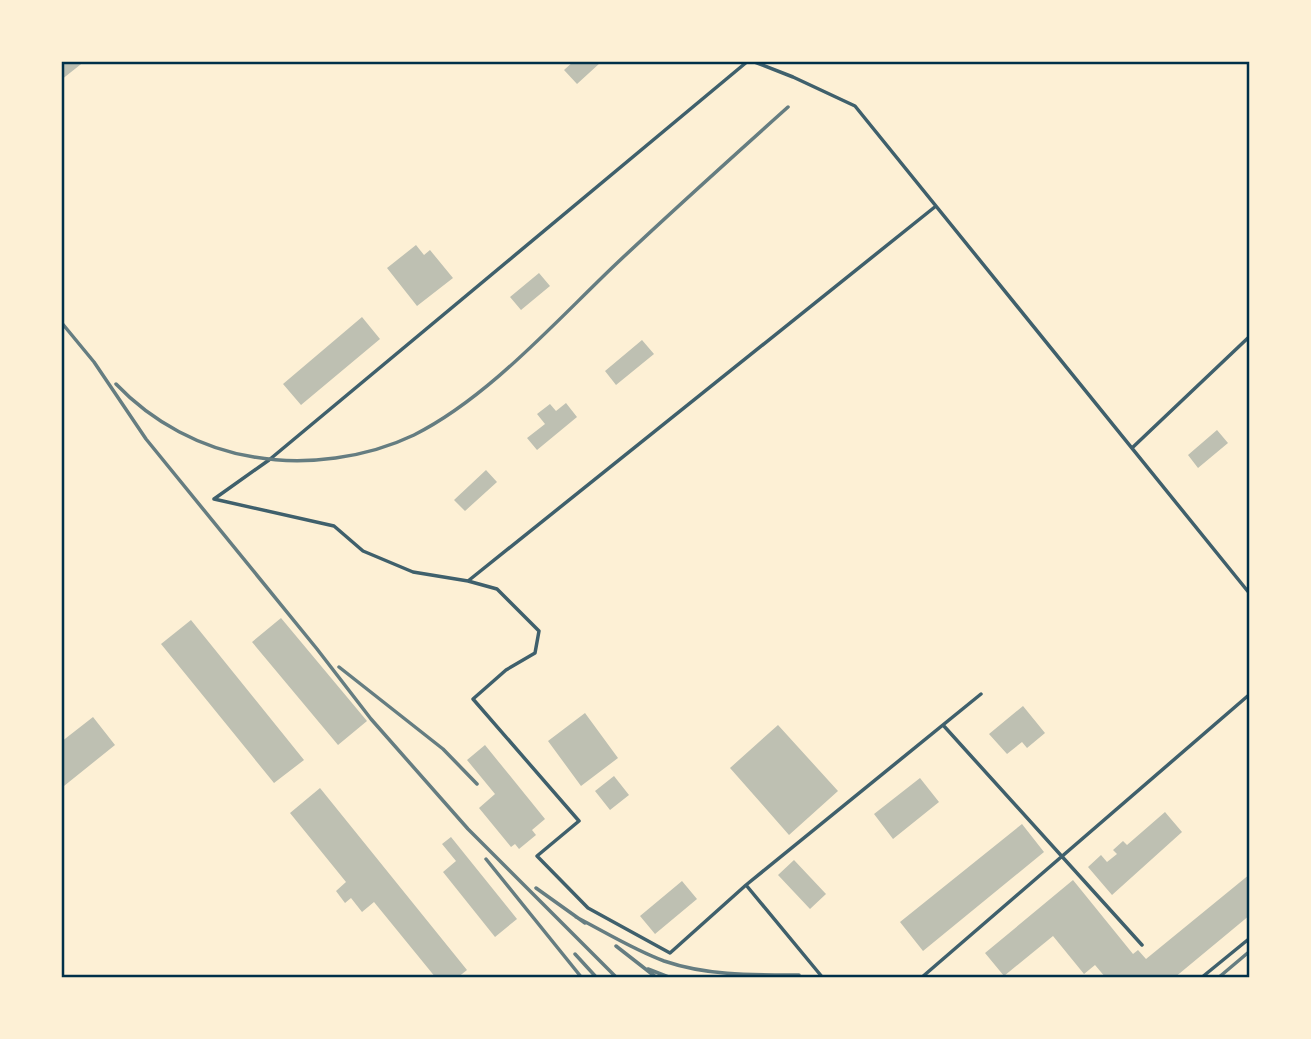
<svg xmlns="http://www.w3.org/2000/svg" width="1311" height="1039" viewBox="0 0 1311 1039" font-family="'Exo 2',sans-serif">
<rect width="100%" height="100%" fill="#fdf0d5"/>
<!-- building -->
<path fill="#bec0b2" d="M 61,61 L 85,61 L 61,80 Z
M 574,61 L 598,61 L 600,63 L 577,84 L 564,70 Z
M 416,245 L 424,255 L 430,250 L 453,278 L 417,306 L 387,268 Z
M 539,273 L 550,286 L 521,310 L 510,297 Z
M 362,317 L 380,339 L 301,405 L 283,384 Z
M 642,340 L 654,354 L 616,385 L 605,371 Z
M 566,403 L 577,417 L 537,450 L 527,438 L 545,424 L 537,414 L 550,404 L 556,411 Z
M 1217,430 L 1228,443 L 1198,468 L 1188,455 Z
M 486,470 L 497,482 L 465,511 L 454,500 Z
M 281,618 L 367,721 L 338,745 L 252,642 Z
M 191,620 L 304,760 L 274,783 L 161,644 Z
M 1023,706 L 1045,733 L 1027,748 L 1022,742 L 1007,754 L 989,734 Z
M 585,713 L 618,758 L 581,786 L 548,741 Z
M 93,717 L 115,745 L 64,786 L 61,782 L 61,742 Z
M 778,725 L 838,791 L 789,835 L 730,768 Z
M 485,745 L 545,819 L 532,830 L 536,835 L 519,849 L 515,844 L 511,847 L 479,808 L 495,794 L 467,760 Z
M 614,776 L 629,795 L 610,810 L 595,791 Z
M 920,778 L 939,802 L 893,839 L 874,814 Z
M 320,788 L 467,970 L 457,978 L 436,978 L 374,902 L 362,912 L 351,898 L 345,903 L 336,891 L 346,882 L 290,813 Z
M 1165,812 L 1182,832 L 1112,895 L 1088,867 L 1101,855 L 1107,862 L 1117,854 L 1113,850 L 1123,841 L 1127,845 Z
M 1022,824 L 1044,852 L 923,951 L 900,922 Z
M 451,837 L 517,919 L 495,937 L 443,872 L 456,861 L 442,844 Z
M 794,860 L 826,894 L 810,909 L 778,875 Z
M 1250,874 L 1250,915 L 1174,978 L 1106,978 L 1095,965 L 1084,974 L 1053,936 L 1004,976 L 985,953 L 1073,880 L 1133,954 L 1138,950 L 1146,959 Z
M 682,881 L 697,899 L 655,934 L 640,916 Z"/>
<g fill="none" stroke-linecap="round" stroke-linejoin="round">
<!-- service -->
<path stroke="#3f606c" stroke-width="3.5" d="M 752,61 L 793,77 L 855,106 L 1250,594
M 1132,448 L 1250,336
M 214,499 L 334,526 L 363,551 L 413,572 L 468,581 L 497,589 L 539,631 L 535,653 L 506,670 L 473,699 L 579,821 L 537,856 L 588,908 L 670,953 L 746,885
M 214,499 L 269,460 L 748,61
M 468,581 L 936,206
M 943,725 L 1142,945
M 823,978 L 746,885 L 981,694
M 921,978 L 1250,694
M 1201,978 L 1250,938"/>
<!-- rail -->
<path stroke="#657d81" stroke-width="3.5" d="M 61,322 L 94,362 L 146,439 L 317,649 L 371,719 L 468,829 L 617,978
M 116,384 C 152,422 202,449 254,457 C 306,466 366,458 414,435 C 488,398 556,321 616,264 C 672,211 730,159 788,107
M 339,667 L 443,749 L 477,784
M 486,859 L 582,978
M 536,888 L 585,923
M 576,917 C 605,932 634,950 664,961 C 708,976 754,975 799,975
M 616,946 L 657,978
M 575,954 L 597,978
M 648,969 L 671,978
M 1218,978 L 1250,951"/>
</g>
<!-- border -->
<rect width="1311" height="1039" fill="none" stroke="#fdf0d5" stroke-width="126"/>
<rect x="63" y="63" width="1185" height="913" fill="none" stroke="#003049" stroke-width="2.5"/>
</svg>
